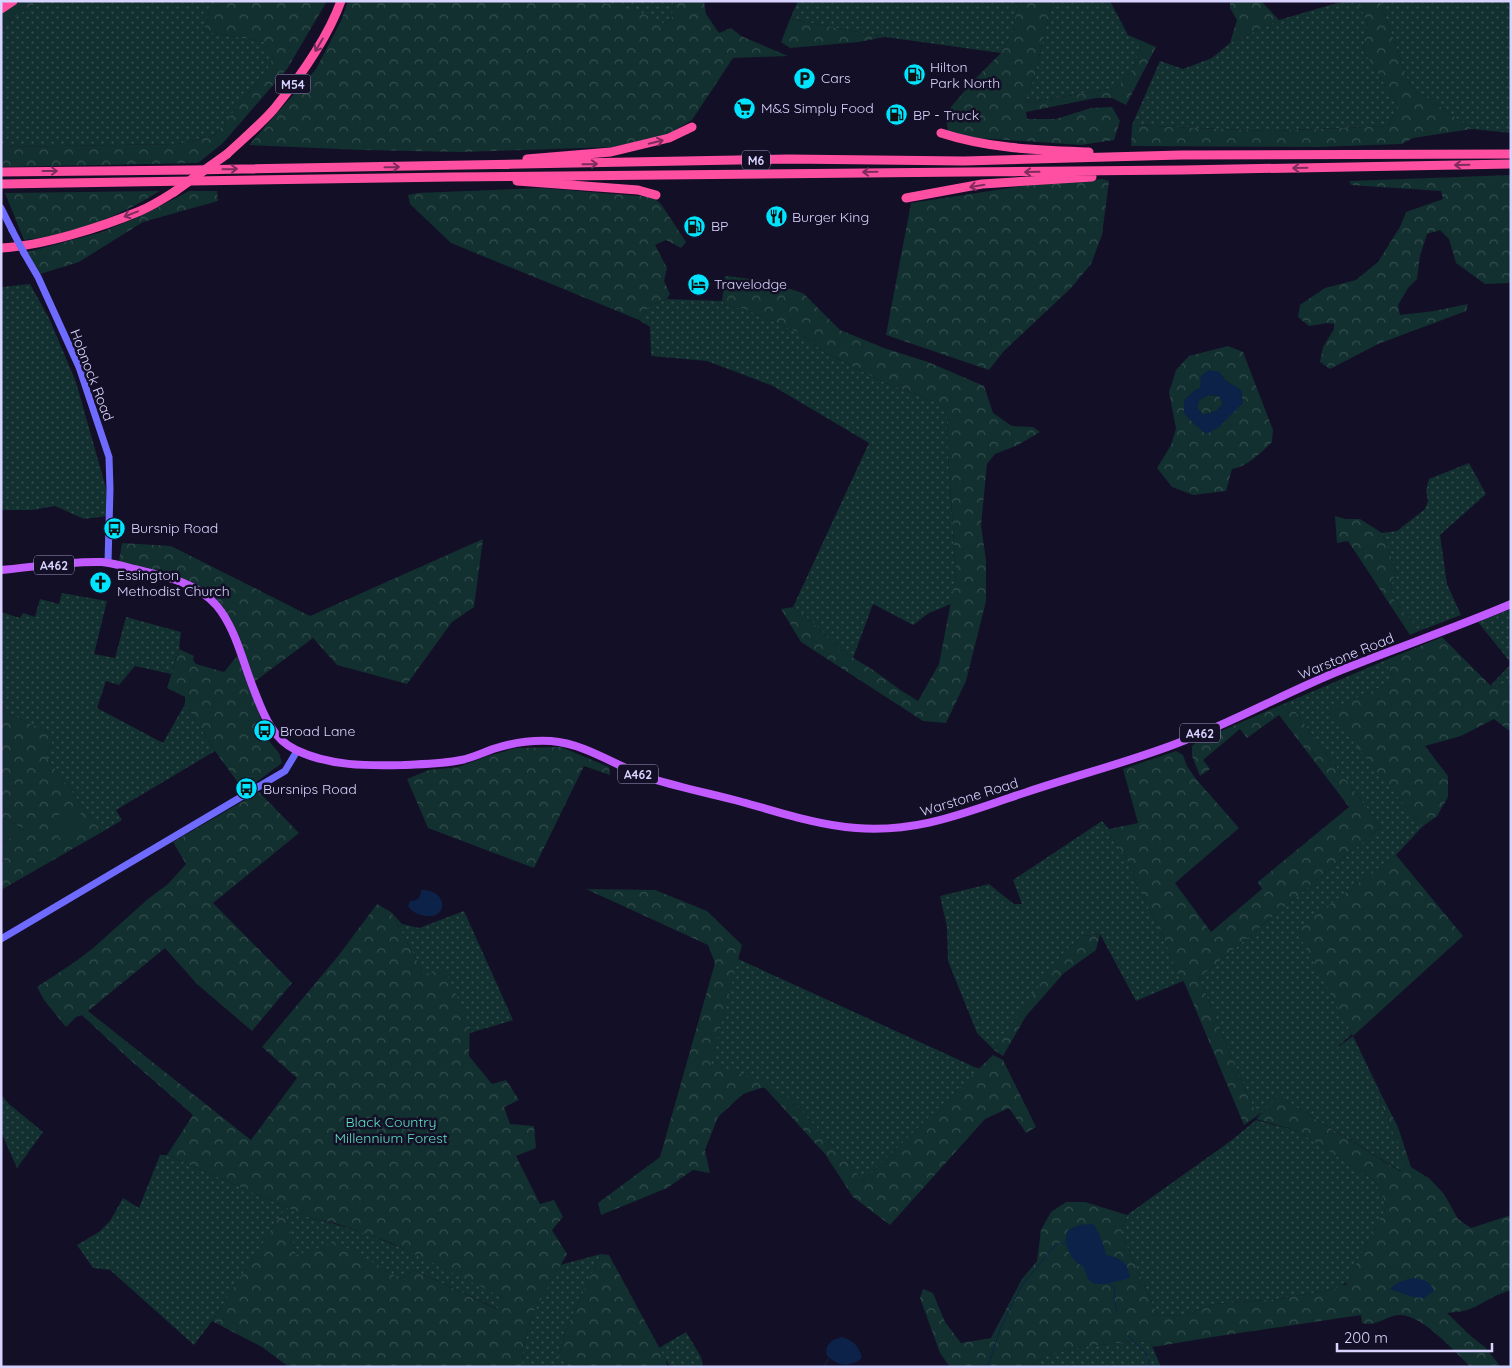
<svg xmlns="http://www.w3.org/2000/svg" width="1512" height="1368" viewBox="0 0 1512 1368" font-family="Quicksand,sans-serif">
<defs>
<pattern id="grass-dots" width="8" height="8" patternUnits="userSpaceOnUse" patternTransform="scale(1.25)"><rect width="8" height="8" fill="#12302f"/><path d="M2 2h.1M6 6h.1" fill="none" stroke="#344d4e" stroke-width="1.8" stroke-linecap="round"/></pattern>
<pattern id="forest-crowns" width="20" height="18" patternUnits="userSpaceOnUse" patternTransform="scale(1.25)"><rect width="20" height="18" fill="#12302f"/><path d="M2 6a3 3 0 1 1 6 0M12 15a3 3 0 1 1 6 0" fill="none" stroke="#344d4e"/></pattern>
</defs>
<rect width="100%" height="100%" fill="#130f26"/>
<!-- grass -->
<path fill="url(#grass-dots)" d="M 39,1 L 226,1 L 209,11 L 204,31 L 264,42 L 273,56 L 269,67 L 215,135 L 178,144 L 1,147 L 1,26 Z
M 593,1 L 674,1 L 672,19 L 665,24 L 638,12 Z
M 798,1 L 1018,1 L 1013,31 L 1001,53 L 885,37 L 790,19 Z
M 1052,1 L 1110,1 L 1128,35 L 1142,41 C 1137,61 1133,76 1115,88 L 1025,103 L 1035,75 Z
M 1354,1 L 1357,1 L 1368,23 L 1363,50 L 1398,105 L 1388,126 L 1267,131 L 1132,125 L 1160,61 L 1183,69 L 1212,58 L 1230,43 L 1279,20 L 1337,3 Z
M 1380,1 L 1511,1 L 1511,133 L 1472,129 L 1410,86 Z
M 30,284 L 49,318 L 76,382 L 106,488 L 107,516 L 84,519 L 55,506 L 32,510 L 1,510 L 1,287 Z
M 667,299 L 722,301 L 727,306 L 745,309 L 799,333 L 824,352 L 881,381 L 935,402 L 947,411 L 948,454 L 956,575 L 951,604 L 929,613 L 913,625 L 873,604 L 853,658 L 841,650 L 811,621 L 793,607 L 869,443 L 773,386 L 707,361 L 651,356 L 650,327 L 639,320 L 649,306 Z
M 1469,463 L 1486,494 L 1440,535 L 1447,584 L 1461,615 L 1419,631 L 1394,600 L 1391,587 L 1396,570 L 1382,533 L 1397,531 L 1425,509 L 1428,501 L 1426,491 L 1429,479 Z
M 62,593 L 107,601 L 94,654 L 115,658 L 126,617 L 181,632 L 179,649 L 171,674 L 135,666 L 119,685 L 106,681 L 97,708 L 163,743 L 185,704 L 215,751 L 116,810 L 122,820 L 102,832 L 46,757 L 52,742 L 52,734 L 1,710 L 1,612 L 20,618 L 23,613 L 35,617 L 40,599 L 59,604 Z
M 1511,609 L 1511,663 L 1478,622 Z
M 1386,660 L 1394,681 L 1329,711 L 1422,827 L 1396,855 L 1297,930 L 1352,1034 L 1334,1050 L 1353,1036 L 1382,1096 L 1379,1098 L 1403,1156 L 1401,1171 L 1281,1098 L 1257,1116 L 1199,978 L 1381,827 L 1288,702 Z
M 1511,664 L 1511,679 L 1494,689 L 1491,685 Z
M 1102,821 L 1109,829 L 1109,834 L 1116,842 L 1127,860 L 1135,881 L 1166,942 L 1174,968 L 1183,981 L 1136,1001 L 1100,934 L 1083,936 L 1065,951 L 1056,963 L 994,1050 L 977,1033 L 948,961 L 947,927 L 940,896 L 989,884 L 1014,904 L 1022,904 L 1013,880 Z
M 464,911 L 513,1020 L 470,1033 L 470,1025 L 424,974 L 391,912 L 402,924 L 419,928 Z
M 738,959 L 979,1069 L 863,1181 L 844,1157 L 790,1099 L 710,1065 Z
M 1,1095 L 9,1104 L 43,1132 L 17,1168 L 1,1132 Z
M 1256,1120 L 1298,1131 L 1375,1181 L 1387,1206 L 1346,1283 L 1341,1284 L 1336,1289 L 1278,1299 L 1215,1304 L 1185,1315 L 1158,1316 L 1121,1233 L 1127,1215 L 1232,1140 Z
M 160,1155 L 167,1155 L 313,1219 C 380,1232 441,1267 502,1297 L 498,1309 L 414,1270 L 400,1279 L 383,1268 L 296,1255 L 284,1211 L 212,1321 L 194,1345 L 110,1270 L 93,1268 L 77,1245 L 99,1232 L 110,1221 L 123,1198 L 139,1208 Z
M 601,1254 L 566,1329 L 559,1355 L 569,1367 L 522,1367 L 523,1347 L 533,1313 L 560,1265 Z
M 686,1332 L 701,1357 L 703,1367 L 670,1367 L 659,1348 Z
M 1150,1341 L 1161,1367 L 1029,1367 C 1055,1344 1116,1344 1150,1341 Z"/>
<!-- forest -->
<path fill="url(#forest-crowns)" fill-rule="evenodd" d="M 21,1 L 39,1 L 1,26 L 1,13 Z
M 226,1 L 327,1 L 287,69 L 223,143 L 198,163 L 1,167 L 1,147 L 178,144 L 215,135 L 269,67 L 273,56 L 266,53 L 264,42 L 204,31 L 209,11 Z
M 348,1 L 594,1 L 638,11 L 665,24 L 672,19 L 674,1 L 704,1 L 706,14 L 719,33 L 731,28 L 741,36 L 788,56 L 733,58 L 692,120 L 667,135 L 613,147 L 461,152 L 362,150 L 249,145 L 316,69 L 341,21 Z
M 1018,1 L 1052,1 L 1035,75 L 1025,103 L 1115,88 C 1133,76 1137,61 1142,41 L 1156,47 L 1126,105 L 1112,98 L 1096,98 L 1026,112 L 1027,119 L 1056,119 L 1091,108 L 1112,107 L 1120,121 L 1114,140 L 1081,145 L 949,136 L 945,114 L 973,81 L 1001,53 L 1013,31 Z
M 1230,1 L 1261,1 L 1279,20 L 1230,43 L 1237,20 L 1230,8 Z
M 1357,1 L 1380,1 L 1410,86 L 1472,129 L 1413,138 L 1402,144 L 1318,147 L 1131,146 L 1132,125 L 1267,131 L 1388,126 L 1398,105 L 1363,50 L 1368,23 Z
M 790,19 L 885,37 L 859,42 L 790,48 L 781,42 Z
M 1511,175 L 1511,283 L 1485,284 L 1456,263 L 1449,239 L 1440,230 L 1427,234 L 1420,256 L 1417,279 L 1408,288 L 1398,305 L 1400,315 L 1434,311 L 1468,304 L 1466,311 L 1378,344 L 1330,369 L 1320,362 L 1323,347 L 1334,329 L 1334,324 L 1328,323 L 1309,326 L 1298,317 L 1300,305 L 1325,288 L 1356,280 L 1378,262 L 1400,227 L 1406,212 L 1443,199 L 1441,191 L 1351,185 L 1349,181 Z
M 1102,179 L 1109,181 L 1102,235 L 1091,264 L 1071,288 L 1004,351 L 989,370 L 886,335 L 911,203 L 1029,185 Z
M 541,188 L 652,197 L 661,204 L 686,242 L 681,248 L 666,240 L 655,245 L 667,268 L 664,281 L 670,294 L 667,299 L 649,306 L 639,320 L 451,243 L 410,204 L 408,195 L 417,193 Z
M 160,191 C 128,211 95,225 59,234 C 48,237 36,238 24,240 L 5,193 Z
M 189,191 L 217,191 L 218,201 L 143,222 L 79,262 L 40,274 L 24,253 L 102,232 L 143,215 Z
M 725,276 L 761,280 L 803,293 L 840,330 L 884,348 L 928,362 L 984,386 L 993,413 L 1012,426 L 1033,427 L 1040,432 L 1018,445 L 995,454 L 987,464 L 981,525 L 986,560 L 986,601 L 966,681 L 946,723 L 923,721 L 801,642 L 781,609 L 793,607 L 811,621 L 841,650 L 876,672 L 899,689 L 918,701 L 939,664 L 956,575 L 948,454 L 947,411 L 935,402 L 881,381 L 824,352 L 799,333 L 745,309 L 727,306 L 722,301 Z
M 1228,346 L 1243,352 L 1273,430 L 1272,442 C 1260,453 1249,466 1232,469 L 1226,491 L 1193,495 L 1172,487 L 1157,468 L 1171,445 L 1176,429 L 1169,392 L 1176,370 L 1189,356 ZM 1219,372 L 1226,381 L 1241,390 L 1242,403 L 1231,413 L 1193,423 L 1193,392 L 1200,388 Z
M 1208,395 L 1219,396 L 1223,404 L 1216,411 L 1203,415 L 1197,408 L 1199,400 Z
M 1335,516 L 1346,519 L 1360,519 L 1382,533 L 1396,570 L 1391,587 L 1394,600 L 1419,631 L 1410,635 L 1348,541 L 1337,543 Z
M 483,539 L 474,607 L 452,622 L 407,684 L 337,665 L 313,638 L 254,682 L 238,638 L 223,607 L 206,591 L 119,562 L 122,543 L 171,546 L 310,616 Z
M 1442,637 L 1494,689 L 1511,679 L 1511,732 L 1494,719 L 1461,736 L 1425,746 L 1448,776 L 1448,797 L 1437,816 L 1422,827 L 1328,711 L 1394,681 L 1386,660 Z
M 179,649 L 194,656 L 193,660 L 196,664 L 224,672 L 238,655 L 269,741 L 279,753 L 282,763 L 244,791 L 215,751 L 185,704 L 185,697 L 167,688 Z
M 1288,702 L 1381,827 L 1199,978 L 1257,1116 L 1244,1125 L 1185,984 L 1174,968 L 1166,942 L 1135,881 L 1127,860 L 1116,842 L 1109,834 L 1109,829 L 1138,823 L 1123,769 L 1176,751 L 1183,755 L 1187,766 L 1196,779 L 1239,828 L 1175,883 L 1211,932 L 1262,889 L 1258,882 L 1349,807 L 1279,715 L 1247,738 L 1240,729 L 1203,760 L 1210,769 L 1200,776 L 1192,756 L 1192,746 L 1200,740 Z
M 1,710 L 52,734 L 52,742 L 46,757 L 102,832 L 1,890 L 1,865 L 4,860 L 1,858 L 1,844 L 24,829 L 1,818 Z
M 561,747 L 609,767 L 610,775 L 584,766 L 534,868 L 428,828 L 407,779 L 429,770 L 458,767 L 488,756 L 516,748 Z
M 259,792 L 299,833 L 213,903 L 292,983 L 252,1031 L 197,984 L 165,948 L 88,1011 L 251,1140 L 297,1078 L 262,1047 L 339,955 L 377,904 L 391,912 L 424,974 L 445,970 L 470,1025 L 469,1056 L 492,1084 L 506,1080 L 519,1100 L 504,1107 L 510,1124 L 534,1126 L 536,1148 L 516,1156 L 540,1204 L 554,1200 L 563,1217 L 552,1230 L 567,1254 L 533,1313 L 523,1347 L 522,1367 L 289,1367 L 262,1347 L 212,1321 L 284,1210 L 296,1255 L 336,1242 L 383,1268 L 400,1279 L 414,1270 L 497,1309 L 502,1297 L 389,1242 L 335,1223 L 313,1219 L 167,1155 L 193,1115 L 129,1059 L 82,1015 L 76,1017 L 66,1027 L 44,1000 L 37,987 L 72,964 L 92,949 L 148,899 L 168,884 L 186,864 L 173,842 Z
M 1396,855 L 1463,936 L 1353,1036 L 1296,930 Z
M 586,889 L 655,890 L 707,911 L 742,945 L 711,1064 L 766,1082 L 790,1099 L 844,1157 L 863,1181 L 993,1055 L 1003,1060 L 1036,1127 L 1026,1133 L 1009,1108 L 985,1119 L 890,1225 L 853,1197 L 825,1154 L 764,1087 L 743,1094 L 718,1117 L 705,1150 L 710,1173 L 693,1170 L 667,1188 L 601,1215 L 598,1203 L 660,1157 L 715,963 L 708,945 Z
M 1100,934 L 1096,950 L 1064,973 L 1026,1016 L 1003,1056 L 994,1050 L 1053,966 L 1065,951 L 1083,936 Z
M 1278,1096 L 1400,1171 L 1403,1156 L 1379,1098 L 1382,1096 L 1398,1127 L 1411,1167 L 1430,1179 L 1444,1194 L 1458,1219 L 1471,1228 L 1511,1215 L 1511,1290 L 1495,1296 L 1475,1307 L 1464,1311 L 1447,1313 L 1473,1338 L 1485,1347 L 1501,1367 L 1471,1367 C 1456,1353 1421,1313 1399,1315 C 1385,1316 1378,1327 1362,1323 L 1361,1315 L 1219,1336 L 1153,1347 L 1150,1341 C 1116,1344 1056,1344 1029,1367 L 950,1367 L 940,1353 L 920,1298 L 923,1289 L 933,1293 L 945,1322 L 961,1343 L 991,1338 L 1022,1279 L 1037,1261 L 1041,1230 L 1051,1212 L 1066,1202 L 1085,1202 L 1127,1215 L 1121,1233 L 1158,1316 L 1185,1315 L 1215,1304 L 1278,1299 L 1336,1289 L 1341,1284 L 1347,1285 L 1346,1283 L 1387,1206 L 1375,1181 L 1298,1131 L 1256,1119 Z
M 601,1254 L 609,1255 L 666,1360 L 667,1367 L 569,1367 L 559,1355 L 566,1329 Z"/>
<!-- pitch -->
<path fill="#12302f" d="M 75,805 L 87,824 L 61,840 L 49,821 Z
M 1,818 L 25,829 L 1,844 Z"/>
<!-- water -->
<path fill="#0c2248" fill-rule="evenodd" d="M 1209,370 L 1219,372 L 1226,381 L 1241,390 L 1243,403 L 1218,428 L 1206,434 L 1193,423 L 1184,413 L 1184,400 L 1193,392 L 1200,388 L 1201,376 ZM 1208,395 L 1219,396 L 1223,404 L 1216,411 L 1203,415 L 1197,408 L 1199,400 Z
M 421,890 C 451,890 448,923 421,915 C 415,913 411,911 408,906 L 410,901 C 418,901 421,897 421,890 Z
M 1093,1224 C 1099,1231 1104,1246 1106,1255 C 1121,1258 1128,1262 1130,1278 L 1106,1284 L 1094,1284 L 1088,1279 L 1083,1266 C 1074,1263 1065,1249 1066,1238 C 1066,1236 1067,1233 1068,1230 L 1079,1225 Z
M 1414,1278 C 1424,1280 1430,1281 1434,1291 L 1424,1298 L 1413,1297 L 1390,1289 C 1397,1282 1404,1280 1414,1278 Z
M 842,1337 C 854,1341 859,1346 862,1358 C 850,1368 837,1367 826,1354 L 827,1346 L 833,1340 Z"/>
<g fill="none" stroke-linecap="round" stroke-linejoin="round">
<!-- stream -->
<path stroke="#0c2248" stroke-width="1" d="M 1109,1283 L 1115,1289 L 1114,1299 L 1117,1311
M 1128,1336 L 1145,1352 L 1151,1367
M 824,1367 L 829,1357
M 988,1367 L 1000,1329 L 1022,1285 L 1054,1247 L 1058,1244 L 1066,1243"/>
<!-- secondary -->
<path stroke="#6f6bff" stroke-width="7" d="M 1,208 L 12,230
M 24,253 L 38,277 L 79,367 L 109,457 L 110,489 L 108,562
M 1,939 L 285,771 L 297,751"/>
<!-- primary -->
<path stroke="#c25bff" stroke-width="8" d="M 1,570 C 34,567 68,561 102,562 C 113,563 123,566 134,569 C 163,576 197,582 217,606 C 236,629 243,663 254,690 C 263,713 272,739 296,750 C 329,766 367,766 403,765 C 422,764 442,764 461,760 C 472,758 482,753 493,749 C 511,743 532,740 551,741 C 588,744 618,768 653,779 C 682,788 712,794 742,802 C 779,812 817,825 856,828 C 921,833 968,811 1027,792 C 1077,775 1129,762 1178,743 C 1233,722 1285,693 1339,671 C 1396,648 1455,628 1511,604"/>
<!-- motorway -->
<path stroke="#ff4fa3" stroke-width="9" d="M 1,9 L 13,1
M 941,133 C 990,149 1038,150 1089,152
M 227,154 C 243,139 260,125 274,109 C 300,77 327,40 341,1
M 527,159 L 611,152 L 669,138 L 692,127
M 1,172 L 192,170 L 788,159 L 964,161 L 1181,155 L 1511,154
M 517,181 L 638,190 L 656,195
M 1,184 L 451,177 L 1182,170 L 1511,164
M 906,198 L 982,184 L 1092,177
M 1,248 C 42,246 102,227 140,211 C 152,206 163,199 174,192"/>
<!-- secondary-bridge -->
<path stroke="#6f6bff" stroke-width="7" d="M 12,230 L 24,253"/>
<!-- motorway-bridge -->
<path stroke="#ff4fa3" stroke-width="9" d="M 174,192 L 227,154"/>
</g>
<!-- one-way arrows -->
<defs><path id="oneway-shaft" d="M-6 0H5M1.5-3L5.5 0L1.5 3" fill="none" stroke-width="1.6" stroke-linecap="round" stroke-linejoin="round" transform="scale(1.25)"/></defs>
<g stroke="#7d2c5e">
<use href="#oneway-shaft" transform="translate(319 45) rotate(121)"/>
<use href="#oneway-shaft" transform="translate(656 142) rotate(-13)"/>
<use href="#oneway-shaft" transform="translate(590 164) rotate(-1)"/>
<use href="#oneway-shaft" transform="translate(1462 165) rotate(179)"/>
<use href="#oneway-shaft" transform="translate(392 167) rotate(-1)"/>
<use href="#oneway-shaft" transform="translate(1300 168) rotate(179)"/>
<use href="#oneway-shaft" transform="translate(230 169) rotate(-1)"/>
<use href="#oneway-shaft" transform="translate(50 171)"/>
<use href="#oneway-shaft" transform="translate(870 172) rotate(179)"/>
<use href="#oneway-shaft" transform="translate(1032 172) rotate(179)"/>
<use href="#oneway-shaft" transform="translate(977 186) rotate(171)"/>
<use href="#oneway-shaft" transform="translate(131 214) rotate(159)"/>
</g>
<!-- icons -->
<defs>
<symbol id="fuel-disc" viewBox="-11 -11 22 22"><circle r="9.5" fill="#00e5ff" stroke="#130f26"/><path d="M-5.5-6h7V0h2V4h1.3V-2.5L3-4.5l.8-.8L6-3V5H2.5V1h-1V6h-7ZM-4.2-4.7v3.2H.2V-4.7Z" fill="#111"/></symbol>
<symbol id="parking-disc" viewBox="-11 -11 22 22"><circle r="9.5" fill="#00e5ff" stroke="#130f26"/><path d="M-3.5-5.5H1a3.5 3.5 0 0 1 0 7H-1V5.5H-3.5ZM-1-3.4V-.6H.8a1.4 1.4 0 0 0 0-2.8Z" fill="#111"/></symbol>
<symbol id="supermarket-disc" viewBox="-11 -11 22 22"><circle r="9.5" fill="#00e5ff" stroke="#130f26"/><path d="M-6-5.5h2.5l.6 2H6L4.5 2H-2.5L-4.4-4H-6ZM-1.5 3.2a1.3 1.3 0 1 0 .1 0ZM3 3.2a1.3 1.3 0 1 0 .1 0Z" fill="#111"/></symbol>
<symbol id="restaurant-disc" viewBox="-11 -11 22 22"><circle r="9.5" fill="#00e5ff" stroke="#130f26"/><path d="M-5-6h1v4h1v-4h1v4h1v-4h1v5L-1.5 .5V6h-2V.5L-5-1ZM5-6V6H3V1.5H1.5Q1.5-4 5-6Z" fill="#111"/></symbol>
<symbol id="hotel-disc" viewBox="-11 -11 22 22"><circle r="9.5" fill="#00e5ff" stroke="#130f26"/><path d="M-6-4.5h1.5V1H6V5H4.5V3h-9V5H-6ZM-4 0a1.8 1.8 0 1 1 3.6 0ZM.5 0V-2.5h3Q6-2.5 6 0Z" fill="#111"/></symbol>
<symbol id="bus-disc" viewBox="-11 -11 22 22"><circle r="9.5" fill="#00e5ff" stroke="#130f26"/><path d="M-5-6H5V4H4V6H2V4H-2V6H-4V4H-5ZM-3.5-4V0h7V-4ZM-3.5 1.2v1.5H-2V1.2ZM2 1.2v1.5H3.5V1.2Z" fill="#111"/></symbol>
<symbol id="church-disc" viewBox="-11 -11 22 22"><circle r="9.5" fill="#00e5ff" stroke="#130f26"/><path d="M-1.2-6h2.4v3.5h3.3v2.4h-3.3V6h-2.4V-.1h-3.3v-2.4h3.3Z" fill="#111"/></symbol>
</defs>
<g fill-rule="evenodd">
<use href="#fuel-disc" x="902" y="62" width="25" height="25"/>
<use href="#parking-disc" x="792" y="66" width="25" height="25"/>
<use href="#supermarket-disc" x="732" y="96" width="25" height="25"/>
<use href="#fuel-disc" x="884" y="102" width="25" height="25"/>
<use href="#restaurant-disc" x="764" y="204" width="25" height="25"/>
<use href="#fuel-disc" x="682" y="214" width="25" height="25"/>
<use href="#hotel-disc" x="686" y="272" width="25" height="25"/>
<use href="#bus-disc" x="102" y="516" width="25" height="25"/>
<use href="#church-disc" x="88" y="570" width="25" height="25"/>
<use href="#bus-disc" x="252" y="718" width="25" height="25"/>
<use href="#bus-disc" x="234" y="776" width="25" height="25"/>
</g>
<g text-anchor="middle" dominant-baseline="central" stroke-width="5" stroke-linejoin="round" paint-order="stroke">
<!-- shield labels -->
<g fill="#130f26" stroke="#9e99be" stroke-width="1">
<rect x="275.5" y="74.5" width="35" height="19" rx="4"/>
<rect x="742" y="150.5" width="28" height="19" rx="4"/>
<rect x="34" y="555.5" width="40" height="19" rx="4"/>
<rect x="1180" y="723.5" width="40" height="19" rx="4"/>
<rect x="618" y="764.5" width="40" height="19" rx="4"/>
</g>
<g font-size="12" font-weight="bold" fill="#d9d4ff">
<text x="293" y="84">M54</text>
<text x="756" y="160">M6</text>
<text x="54" y="565">A462</text>
<text x="1200" y="733">A462</text>
<text x="638" y="774">A462</text>
</g>
<!-- poi labels -->
<g font-size="14" fill="#d9d4ff" stroke="#130f26" text-anchor="start">
<text x="930" y="67">Hilton<tspan x="930" dy="16">Park North</tspan></text>
<text x="821" y="78">Cars</text>
<text x="761" y="108">M&amp;S Simply Food</text>
<text x="913" y="115">BP - Truck</text>
<text x="792" y="217">Burger King</text>
<text x="711" y="226">BP</text>
<text x="714" y="284">Travelodge</text>
<text x="131" y="528">Bursnip Road</text>
<text x="117" y="575">Essington<tspan x="117" dy="16">Methodist Church</tspan></text>
<text x="280" y="731">Broad Lane</text>
<text x="263" y="789">Bursnips Road</text>
</g>
<!-- street labels -->
<g font-size="14" fill="#d9d4ff" stroke="#130f26">
<text transform="translate(92 375) rotate(69)">Hobnock Road</text>
<text transform="translate(1346 656) rotate(-22)">Warstone Road</text>
<text transform="translate(969 797) rotate(-17)">Warstone Road</text>
</g>
<!-- park labels -->
<g font-size="14" fill="#5fe0c0" stroke="#130f26">
<text x="391" y="1122">Black Country<tspan x="391" dy="16">Millennium Forest</tspan></text>
</g>
</g>
<!-- border -->
<rect width="1512" height="1368" fill="none" stroke="#d9d4ff" stroke-width="5"/>
<!-- scale -->
<path d="M1337 1343v8h155v-8" fill="none" stroke="#d9d4ff" stroke-width="2.5"/>
<text x="1344" y="1343" font-size="15" fill="#d9d4ff" stroke="#130f26" stroke-width="4" paint-order="stroke">200 m</text>
</svg>
